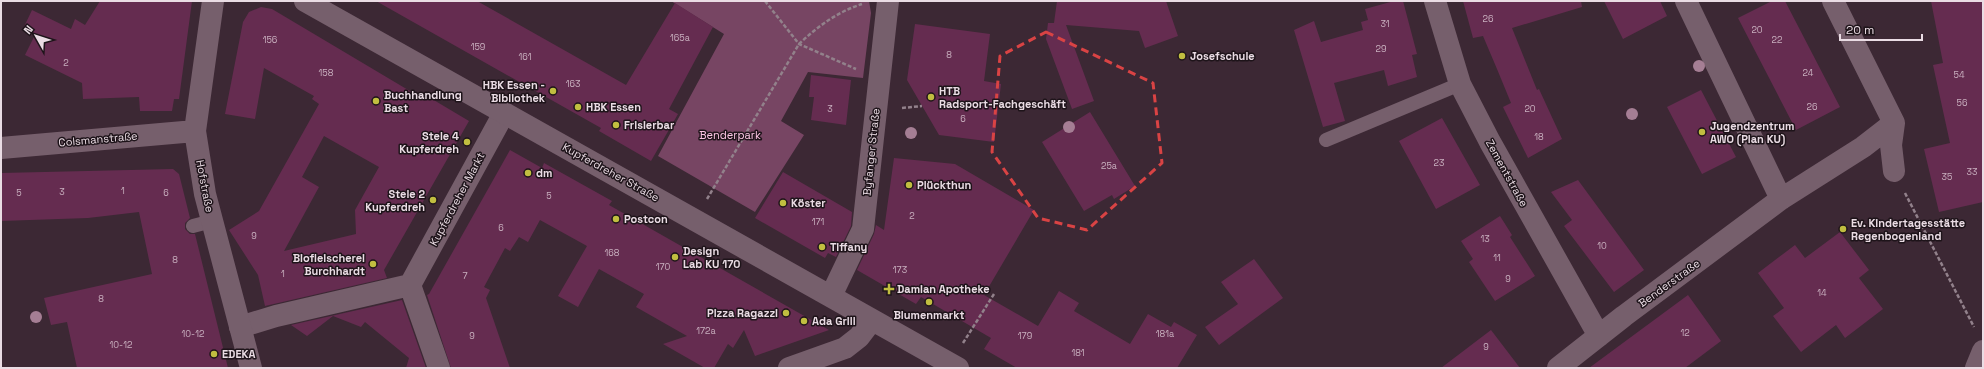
<svg xmlns="http://www.w3.org/2000/svg" width="1984" height="369" viewBox="0 0 1984 369" font-family="'Space Grotesk',sans-serif">
<rect width="100%" height="100%" fill="#3c2834"/>
<!-- green -->
<path fill="#774563" d="M 671,1 L 869,1 L 871,13 L 863,78 L 808,72 L 781,121 L 804,135 L 755,212 L 658,156 L 724,34 Z"/>
<!-- building -->
<path fill="#652c50" fill-rule="evenodd" d="M 100,1 L 192,1 L 179,99 L 174,99 L 172,111 L 140,111 L 139,97 L 83,99 L 82,83 L 25,55 L 35,35 L 23,29 L 32,10 L 71,29 L 75,19 L 85,25 Z
M 376,1 L 477,1 L 626,85 L 675,3 L 713,27 L 669,109 L 678,114 L 651,161 L 599,131 L 601,128 Z
M 1057,1 L 1166,1 L 1178,36 L 1145,48 L 1139,31 L 1066,25 L 1094,101 L 1072,109 L 1046,39 L 1048,23 L 1054,23 Z
M 1394,1 L 1403,1 L 1417,54 L 1412,55 L 1417,77 L 1388,86 L 1384,70 L 1334,83 L 1345,121 L 1323,127 L 1294,30 L 1314,21 L 1321,42 L 1363,30 L 1361,22 L 1368,20 L 1365,9 Z
M 1463,1 L 1581,1 L 1582,7 L 1512,28 L 1537,90 L 1539,89 L 1562,139 L 1528,158 L 1503,107 L 1511,103 L 1497,69 L 1483,36 L 1473,38 Z
M 1604,1 L 1660,1 L 1667,16 L 1623,39 Z
M 1772,1 L 1785,1 L 1840,107 L 1796,130 L 1738,18 Z
M 1931,1 L 1983,1 L 1983,202 L 1939,212 L 1924,149 L 1950,143 L 1933,65 L 1943,63 Z
M 261,7 L 272,9 L 425,100 L 427,96 L 469,121 L 384,270 L 387,278 L 265,306 L 258,275 L 229,230 L 259,211 L 319,104 L 312,99 L 314,96 L 264,68 L 255,119 L 225,114 L 243,22 L 249,12 ZM 324,136 L 379,167 L 355,210 L 356,234 L 284,251 L 319,187 L 302,177 Z
M 915,24 L 990,34 L 984,81 L 1001,84 L 994,142 L 939,135 L 907,80 Z
M 811,75 L 851,80 L 846,125 L 811,120 L 814,97 L 809,97 Z
M 1701,90 L 1736,157 L 1702,174 L 1667,107 Z
M 1090,112 L 1135,186 L 1114,199 L 1112,195 L 1084,211 L 1042,142 Z
M 1442,118 L 1480,185 L 1436,209 L 1399,141 Z
M 510,150 L 542,168 L 544,163 L 612,201 L 609,205 L 829,330 L 755,356 L 744,330 L 733,348 L 728,344 L 714,368 L 705,368 L 663,344 L 687,336 L 636,307 L 644,294 L 599,269 L 578,307 L 558,296 L 587,246 L 540,220 L 528,242 L 519,237 L 510,251 L 505,248 L 484,287 L 490,290 L 486,298 L 510,368 L 451,368 L 427,295 L 429,294 Z
M 894,158 L 955,164 L 1034,210 L 984,295 L 1038,326 L 1059,291 L 1079,303 L 1074,311 L 1130,344 L 1148,314 L 1171,327 L 1174,322 L 1197,335 L 1177,368 L 1017,368 L 984,349 L 991,338 L 921,297 L 916,304 L 857,270 L 874,234 L 876,225 L 884,230 Z
M 173,169 L 179,174 L 190,218 L 185,223 L 185,229 L 190,234 L 195,234 L 228,368 L 77,368 L 67,322 L 51,325 L 44,298 L 152,274 L 139,212 L 88,218 L 1,221 L 1,173 Z
M 783,172 L 852,212 L 851,226 L 836,257 L 828,253 L 825,258 L 755,218 Z
M 1578,180 L 1644,270 L 1614,292 L 1564,226 L 1572,220 L 1551,192 Z
M 1500,216 L 1512,235 L 1510,237 L 1535,276 L 1495,301 L 1469,262 L 1473,259 L 1461,241 Z
M 1840,232 L 1869,270 L 1859,278 L 1883,309 L 1845,338 L 1836,325 L 1801,352 L 1773,316 L 1784,308 L 1758,273 L 1795,245 L 1805,258 Z
M 1254,259 L 1283,298 L 1219,345 L 1205,327 L 1238,304 L 1221,282 Z
M 1688,295 L 1721,341 L 1685,368 L 1589,368 Z
M 402,300 L 426,368 L 406,368 L 409,358 L 365,322 L 361,327 L 333,316 L 307,336 L 291,325 Z
M 1491,330 L 1520,368 L 1441,368 Z"/>
<g fill="none" stroke-linecap="round" stroke-linejoin="round">
<!-- path -->
<path stroke="#92818b" stroke-width="2.5" stroke-dasharray="4 2" stroke-linecap="butt" d="M 765,1 L 799,44 L 856,69
M 902,108 L 922,106
M 1905,193 L 1974,327
M 707,199 L 799,44 C 817,27 837,12 862,4
M 963,343 L 994,294"/>
<!-- service -->
<path stroke="#765f6c" stroke-width="14" d="M 1326,140 L 1460,84
M 193,226 L 212,221"/>
<!-- pedestrian -->
<path stroke="#765f6c" stroke-width="22" d="M 240,327 L 276,316 L 410,285
M 439,368 L 410,285 L 504,113"/>
<!-- minor -->
<path stroke="#765f6c" stroke-width="22" d="M 213,1 L 195,131 L 205,194 L 251,368
M 1435,1 L 1460,84 L 1490,142 L 1599,336
M 1686,1 L 1781,199
M 1833,1 L 1894,123 L 1891,145 L 1894,171
M 1,148 L 195,131
M 1558,368 L 1624,316 L 1781,199 L 1863,147 L 1894,123
M 1976,368 L 1983,351"/>
<!-- tertiary -->
<path stroke="#765f6c" stroke-width="22" d="M 305,1 L 958,368
M 831,296 L 863,229 L 888,1
M 789,368 L 845,348 L 859,337 L 872,320"/>
</g>
<!-- trees -->
<g fill="#a57e94">
<circle cx="1699" cy="66" r="6"/>
<circle cx="1632" cy="114" r="6"/>
<circle cx="1069" cy="127" r="6"/>
<circle cx="911" cy="133" r="6"/>
<circle cx="36" cy="317" r="6"/>
</g>
<!-- marked area -->
<path fill="none" stroke="#d94344" stroke-width="3" stroke-dasharray="8 5" stroke-linejoin="round" d="M 1046,32 L 1153,83 L 1162,163 L 1087,230 L 1038,218 L 992,152 L 1000,56 Z"/>
<!-- markers -->
<g fill="#c1be40" stroke="#1e141a" stroke-width="1.5">
<circle cx="1182" cy="56" r="4"/>
<circle cx="553" cy="91" r="4"/>
<circle cx="931" cy="97" r="4"/>
<circle cx="376" cy="101" r="4"/>
<circle cx="578" cy="107" r="4"/>
<circle cx="616" cy="125" r="4"/>
<circle cx="1702" cy="132" r="4"/>
<circle cx="467" cy="142" r="4"/>
<circle cx="528" cy="173" r="4"/>
<circle cx="909" cy="185" r="4"/>
<circle cx="433" cy="200" r="4"/>
<circle cx="783" cy="203" r="4"/>
<circle cx="616" cy="219" r="4"/>
<circle cx="1843" cy="229" r="4"/>
<circle cx="822" cy="247" r="4"/>
<circle cx="675" cy="257" r="4"/>
<circle cx="373" cy="264" r="4"/>
<path d="M887 283h4v4h4v4h-4v4h-4v-4h-4v-4h4z"/>
<circle cx="929" cy="302" r="4"/>
<circle cx="786" cy="313" r="4"/>
<circle cx="804" cy="321" r="4"/>
<circle cx="214" cy="354" r="4"/>
</g>
<g text-anchor="middle" dominant-baseline="central" stroke-width="3" stroke-linejoin="round" paint-order="stroke">
<!-- number labels -->
<g font-size="9" fill="#c9b0bf">
<text x="1488" y="19">26</text>
<text x="1385" y="24">31</text>
<text x="1757" y="30">20</text>
<text x="680" y="38">165a</text>
<text x="270" y="40">156</text>
<text x="1777" y="40">22</text>
<text x="478" y="47">159</text>
<text x="1381" y="49">29</text>
<text x="949" y="55">8</text>
<text x="525" y="57">161</text>
<text x="66" y="63">2</text>
<text x="326" y="73">158</text>
<text x="1808" y="73">24</text>
<text x="1959" y="75">54</text>
<text x="573" y="84">163</text>
<text x="1962" y="103">56</text>
<text x="1812" y="107">26</text>
<text x="830" y="109">3</text>
<text x="1530" y="109">20</text>
<text x="963" y="119">6</text>
<text x="1539" y="137">18</text>
<text x="1439" y="163">23</text>
<text x="1109" y="166">25a</text>
<text x="1972" y="172">33</text>
<text x="1947" y="177">35</text>
<text x="123" y="191">1</text>
<text x="62" y="192">3</text>
<text x="19" y="193">5</text>
<text x="166" y="193">6</text>
<text x="549" y="196">5</text>
<text x="912" y="216">2</text>
<text x="818" y="222">171</text>
<text x="501" y="228">6</text>
<text x="254" y="236">9</text>
<text x="1485" y="239">13</text>
<text x="1602" y="246">10</text>
<text x="612" y="253">168</text>
<text x="1497" y="258">11</text>
<text x="175" y="260">8</text>
<text x="663" y="267">170</text>
<text x="900" y="270">173</text>
<text x="283" y="274">1</text>
<text x="465" y="276">7</text>
<text x="1508" y="279">9</text>
<text x="1822" y="293">14</text>
<text x="101" y="299">8</text>
<text x="706" y="331">172a</text>
<text x="1685" y="333">12</text>
<text x="193" y="334">10-12</text>
<text x="1165" y="334">181a</text>
<text x="472" y="336">9</text>
<text x="1025" y="336">179</text>
<text x="121" y="345">10-12</text>
<text x="1486" y="347">9</text>
<text x="1078" y="353">181</text>
</g>
<!-- poi labels -->
<g font-size="11" font-weight="bold" fill="#eadce4" stroke="#1e141a" text-anchor="start">
<text x="1190" y="56">Josefschule</text>
<text x="545" y="85" text-anchor="end">HBK Essen -<tspan x="545" dy="13">Bibliothek</tspan></text>
<text x="939" y="91">HTB<tspan x="939" dy="13">Radsport-Fachgeschäft</tspan></text>
<text x="384" y="95">Buchhandlung<tspan x="384" dy="13">Bast</tspan></text>
<text x="586" y="107">HBK Essen</text>
<text x="624" y="125">Frisierbar</text>
<text x="1710" y="126">Jugendzentrum<tspan x="1710" dy="13">AWO (Plan KU)</tspan></text>
<text x="459" y="136" text-anchor="end">Stele 4<tspan x="459" dy="13">Kupferdreh</tspan></text>
<text x="536" y="173">dm</text>
<text x="917" y="185">Plückthun</text>
<text x="425" y="194" text-anchor="end">Stele 2<tspan x="425" dy="13">Kupferdreh</tspan></text>
<text x="791" y="203">Köster</text>
<text x="624" y="219">Postcon</text>
<text x="1851" y="223">Ev. Kindertagesstätte<tspan x="1851" dy="13">Regenbogenland</tspan></text>
<text x="830" y="247">Tiffany</text>
<text x="683" y="251">Design<tspan x="683" dy="13">Lab KU 170</tspan></text>
<text x="365" y="258" text-anchor="end">Biofleischerei<tspan x="365" dy="13">Burchhardt</tspan></text>
<text x="897" y="289">Damian Apotheke</text>
<text x="778" y="313" text-anchor="end">Pizza Ragazzi</text>
<text x="929" y="315" text-anchor="middle">Blumenmarkt</text>
<text x="812" y="321">Ada Grill</text>
<text x="222" y="354">EDEKA</text>
</g>
<!-- park labels -->
<g font-size="11" fill="#fbc4e3" stroke="#1e141a">
<text x="730" y="135">Benderpark</text>
</g>
<!-- street labels -->
<g font-size="11" fill="#eadce4" stroke="#1e141a">
<text transform="translate(98 139) rotate(-5)">Colsmanstraße</text>
<text transform="translate(871 152) rotate(-84)">Byfanger Straße</text>
<text transform="translate(611 172) rotate(29)">Kupferdreher Straße</text>
<text transform="translate(1507 173) rotate(61)">Zementstraße</text>
<text transform="translate(205 186) rotate(79)">Hofstraße</text>
<text transform="translate(457 199) rotate(-62)">Kupferdreher Markt</text>
<text transform="translate(1669 283) rotate(-36)">Benderstraße</text>
</g>
</g>
<!-- border -->
<rect width="1984" height="369" fill="none" stroke="#eadce4" stroke-width="4"/>
<!-- north arrow -->
<g transform="translate(36 36) rotate(309)" stroke="#1e141a" stroke-width="3" paint-order="stroke">
<path d="M0-3L7 15L0 10L-7 15Z" fill="#eadce4"/>
<text y="-6" font-size="11" font-weight="bold" text-anchor="middle" fill="#eadce4">N</text>
</g>
<!-- scale -->
<path d="M1840 34v6h82v-6" fill="none" stroke="#eadce4" stroke-width="2"/>
<text x="1846" y="34" font-size="12" fill="#eadce4" stroke="#1e141a" stroke-width="3" paint-order="stroke">20 m</text>
</svg>
